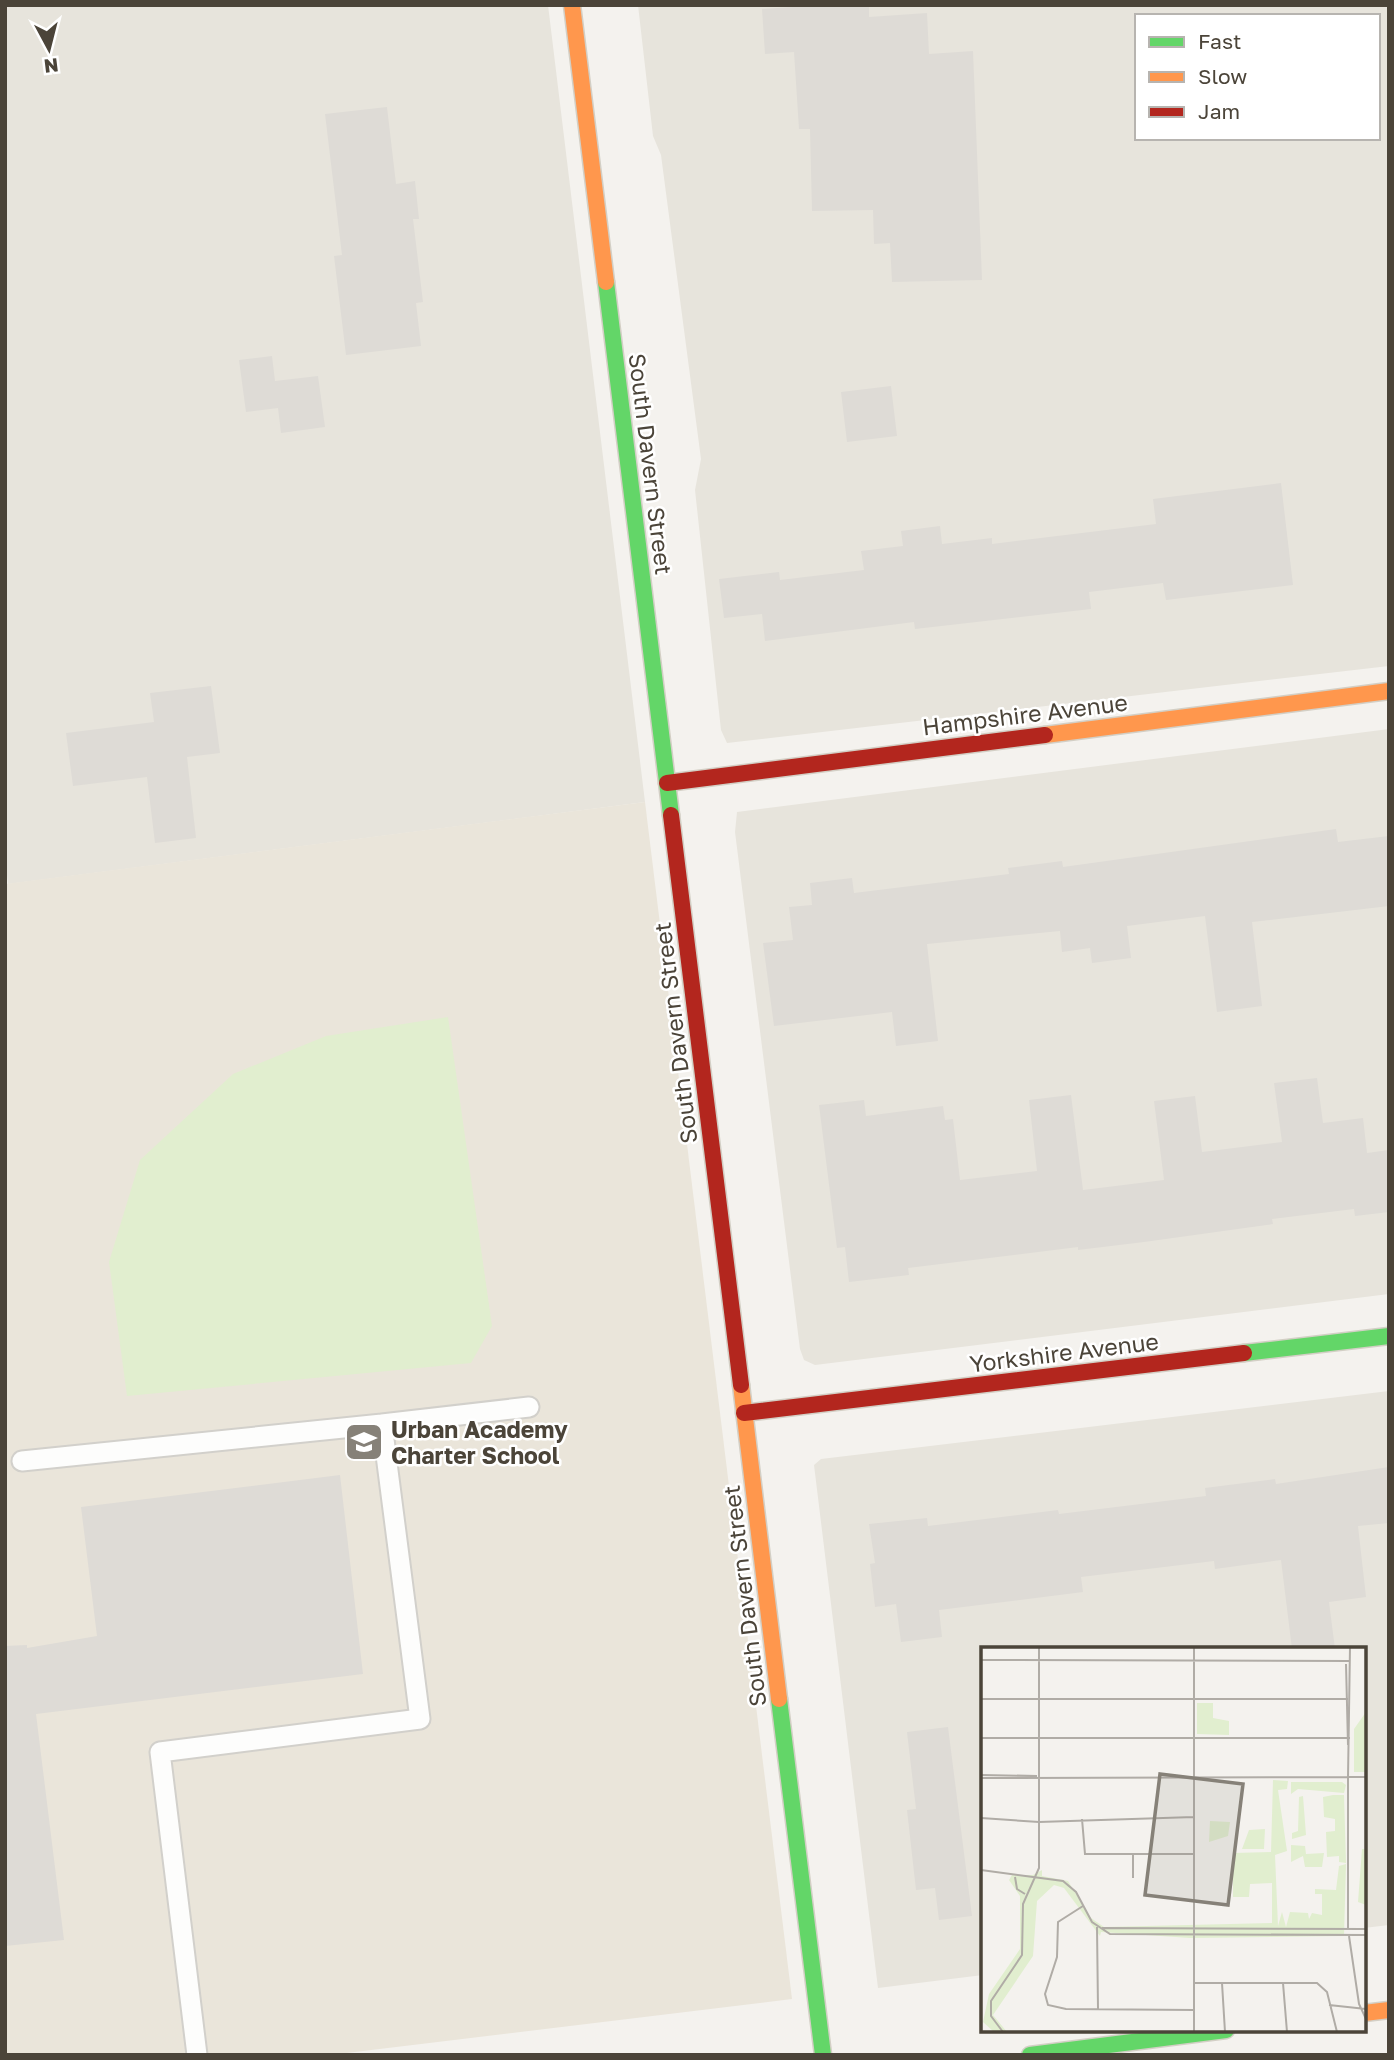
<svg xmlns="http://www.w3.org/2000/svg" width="1394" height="2060" viewBox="0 0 1394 2060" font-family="'Golos Text',sans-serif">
<rect width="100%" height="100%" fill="#f4f2ee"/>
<!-- residential -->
<path fill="#e7e4dc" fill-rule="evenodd" d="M 5,5 L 548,5 L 645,802 L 8,884 L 5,857 Z
M 638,5 L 1389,5 L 1389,666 L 727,743 L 721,730 L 695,490 L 701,459 L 661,155 L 653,136 ZM 1137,16 L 1378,16 L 1378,138 L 1137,138 Z
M 1389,729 L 1389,1294 L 815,1365 L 804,1360 L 800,1349 L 735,832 L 737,812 Z
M 1389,1391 L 1389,1925 L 1364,1928 L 1364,1649 L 983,1649 L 983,1975 L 878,1988 L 814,1465 L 821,1459 Z"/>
<!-- education -->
<path fill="#eae5da" d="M 645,802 L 792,1999 L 330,2055 L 5,2055 L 5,884 Z"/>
<!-- green -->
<path fill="#e1eecf" d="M 448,1017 L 492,1326 L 471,1363 L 127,1396 L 109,1262 L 140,1160 L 233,1074 L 326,1036 Z"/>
<!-- building -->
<path fill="#dedbd6" d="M 823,5 L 869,5 L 869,17 L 927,13 L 929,54 L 973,51 L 982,280 L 892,282 L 890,243 L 874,244 L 873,210 L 812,211 L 810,129 L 799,129 L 794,52 L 765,54 L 762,9 Z
M 387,107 L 396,184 L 415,181 L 419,219 L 413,219 L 423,302 L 416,303 L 421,346 L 346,355 L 334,256 L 342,255 L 325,114 Z
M 272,356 L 275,381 L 318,376 L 325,427 L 281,433 L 278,408 L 246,412 L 239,360 Z
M 891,386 L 897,436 L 847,442 L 841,392 Z
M 1281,483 L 1293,585 L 1166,600 L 1163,583 L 1089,592 L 1091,609 L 915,629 L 914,622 L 765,641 L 762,614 L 724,618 L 719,579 L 779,572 L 780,580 L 864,570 L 861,551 L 903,546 L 901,531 L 940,526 L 942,544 L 992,538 L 992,544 L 1156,524 L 1153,499 Z
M 211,686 L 220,753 L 187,757 L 196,838 L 155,843 L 147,777 L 73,786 L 66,733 L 154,722 L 150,693 Z
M 1336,829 L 1338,842 L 1389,836 L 1389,906 L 1252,922 L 1262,1006 L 1217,1012 L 1205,916 L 1127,926 L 1131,958 L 1092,963 L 1090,948 L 1062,952 L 1060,931 L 927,944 L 938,1041 L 896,1046 L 892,1012 L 774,1026 L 763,943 L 793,940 L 789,907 L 812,905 L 810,883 L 852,878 L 854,893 L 1009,874 L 1008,868 L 1062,861 L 1063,867 Z
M 1317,1078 L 1323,1123 L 1363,1118 L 1367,1153 L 1389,1150 L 1389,1212 L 1355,1216 L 1354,1209 L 1272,1219 L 1273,1224 L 1144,1242 L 1078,1250 L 1078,1247 L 908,1268 L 909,1275 L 849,1282 L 845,1247 L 837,1248 L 819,1105 L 864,1100 L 866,1116 L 943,1106 L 945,1120 L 953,1119 L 960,1180 L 1037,1171 L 1029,1100 L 1071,1095 L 1083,1190 L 1164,1180 L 1154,1101 L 1195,1096 L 1202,1152 L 1282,1142 L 1274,1083 Z
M 1389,1467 L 1389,1523 L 1358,1526 L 1366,1597 L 1329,1602 L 1335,1649 L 1292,1649 L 1281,1560 L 1215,1569 L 1214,1561 L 1081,1577 L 1083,1592 L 939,1610 L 942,1637 L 901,1642 L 896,1604 L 875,1607 L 870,1564 L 875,1563 L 869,1524 L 927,1518 L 928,1526 L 1058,1510 L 1059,1514 L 1206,1496 L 1205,1488 L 1275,1479 L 1276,1484 Z
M 340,1475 L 363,1674 L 36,1714 L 64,1940 L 5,1946 L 5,1646 L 27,1645 L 27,1648 L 97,1636 L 81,1507 Z
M 948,1727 L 972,1916 L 939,1920 L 935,1888 L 916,1890 L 907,1810 L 916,1809 L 907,1732 Z"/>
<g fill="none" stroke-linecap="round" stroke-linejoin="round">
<defs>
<path id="lane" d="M 382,1424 L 529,1407
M 22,1461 L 382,1424 L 420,1719 L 160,1752 L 197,2055"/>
<path id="fast" d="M 606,282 L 671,815
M 1244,1353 L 1389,1336
M 779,1699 L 823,2055
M 1030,2055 L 1226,2030"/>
<path id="slow" d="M 572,5 L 606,282
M 1045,735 L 1389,691
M 741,1385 L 779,1699
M 1364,2013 L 1389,2010"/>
<path id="jam" d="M 667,783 L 1045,735
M 671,815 L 741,1385
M 744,1413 L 1244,1353"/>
</defs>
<!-- lane casing -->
<use href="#lane" stroke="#d2d0cb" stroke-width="23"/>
<!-- fast casing -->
<use href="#fast" stroke="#d3cfc5" stroke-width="19"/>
<!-- slow casing -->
<use href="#slow" stroke="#d3cfc5" stroke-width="19"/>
<!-- jam casing -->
<use href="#jam" stroke="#d3cfc5" stroke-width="19"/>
<!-- lane -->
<use href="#lane" stroke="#fdfdfc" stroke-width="19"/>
<!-- fast -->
<use href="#fast" stroke="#63d668" stroke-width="16"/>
<!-- slow -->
<use href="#slow" stroke="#ff974d" stroke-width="16"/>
<!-- jam -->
<use href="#jam" stroke="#b3261e" stroke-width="16"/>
</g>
<!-- icons -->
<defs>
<symbol id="school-square" viewBox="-11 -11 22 22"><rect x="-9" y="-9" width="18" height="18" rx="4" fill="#868178" stroke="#fff"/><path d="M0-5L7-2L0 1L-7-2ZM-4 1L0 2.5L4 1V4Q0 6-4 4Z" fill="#fff"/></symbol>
</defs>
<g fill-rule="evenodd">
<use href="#school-square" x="342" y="1420" width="44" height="44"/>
</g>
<g text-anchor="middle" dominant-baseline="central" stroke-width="5" stroke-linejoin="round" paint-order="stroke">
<!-- street labels -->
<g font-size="23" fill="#4b4439" stroke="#fff">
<text transform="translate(651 464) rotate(83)">South Davern Street</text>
<text transform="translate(1025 714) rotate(-7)">Hampshire Avenue</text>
<text transform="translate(675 1033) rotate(-97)">South Davern Street</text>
<text transform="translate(1064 1352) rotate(-7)">Yorkshire Avenue</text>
<text transform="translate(744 1596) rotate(-97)">South Davern Street</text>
</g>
<!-- poi labels -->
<g font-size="23" font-weight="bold" fill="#4b4439" stroke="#fff" text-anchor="start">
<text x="391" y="1429">Urban Academy<tspan x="391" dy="26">Charter School</tspan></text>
</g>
</g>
<!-- overview -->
<g transform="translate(981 1647)">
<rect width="385" height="385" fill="#f4f2ee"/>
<path d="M 216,56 L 232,56 L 232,71 L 248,74 L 248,88 L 216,87 ZM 385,65 L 385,125 L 373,125 L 373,82 ZM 292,133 L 307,134 L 306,142 L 297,143 L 306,204 L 294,208 L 297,279 L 301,265 L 305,280 L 309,265 L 327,266 L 328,272 L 331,266 L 341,268 L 341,247 L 334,247 L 334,242 L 355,243 L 358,219 L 365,217 L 363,289 L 209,291 L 120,285 L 119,289 L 83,241 L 73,238 L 56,254 L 52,309 L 12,368 L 26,385 L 13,385 L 2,375 L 8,347 L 39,302 L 39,249 L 28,233 L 31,228 L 52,228 L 61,223 L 61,229 L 87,234 L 110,271 L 123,280 L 291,276 L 291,236 L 269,237 L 268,250 L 252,250 L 252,206 L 290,205 ZM 310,135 L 361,135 L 365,138 L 363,146 L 317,142 L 310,147 ZM 352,148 L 363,148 L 365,216 L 358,215 L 358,209 L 346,210 L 345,185 L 354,184 L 354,172 L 343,170 L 342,150 ZM 322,149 L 325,188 L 311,192 L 311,186 L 317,184 L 318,150 ZM 229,174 L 249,175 L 247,189 L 228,195 ZM 284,182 L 283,202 L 261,202 L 268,183 ZM 310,198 L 324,199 L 325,207 L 343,206 L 341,220 L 324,220 L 322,209 L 310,215 ZM 381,202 L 385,202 L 385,258 L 377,255 Z" fill="#e1eecf"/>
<path fill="none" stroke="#b0aca6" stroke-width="2" d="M 369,0 L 367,130 L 385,130M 0,13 L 369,14M 365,17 L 367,98M 0,52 L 57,52M 59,52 L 367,52M 0,91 L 369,91M 0,128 L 56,129M 0,131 L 367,130 L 367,281M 367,148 L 367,282M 0,171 L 58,175 L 213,170M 101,172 L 104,207 L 213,207M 152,208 L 152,231M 0,223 L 82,234 L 95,245 L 111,275 L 129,287 L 385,288M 34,230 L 36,242 L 44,247M 102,259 L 77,275 L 76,310 L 64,347 L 67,358 L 85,362 L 213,363M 116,280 L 117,362M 121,281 L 385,282M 368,289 L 378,357 L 385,372M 213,336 L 336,336 L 346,345 L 356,385M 241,336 L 244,385M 302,336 L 306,385M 348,358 L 385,362M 22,385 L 10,369 L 10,354 L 41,308 L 42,257 L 58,221 L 58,0M 213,385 L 213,0"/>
<path fill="#868178" fill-opacity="0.15" stroke="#868178" stroke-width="3.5" d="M 179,127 L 262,137 L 247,258 L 164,248 Z"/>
<rect width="385" height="385" fill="none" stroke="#4b4439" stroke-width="3.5"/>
</g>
<!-- border -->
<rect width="1394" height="2060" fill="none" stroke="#4b4439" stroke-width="14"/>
<!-- legend -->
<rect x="1135" y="14" width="245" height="126" fill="#ffffff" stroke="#b7b4b0" stroke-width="2"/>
<rect x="1149" y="37" width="35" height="10" fill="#63d668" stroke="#b7b4b0" stroke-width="2"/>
<text x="1198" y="49" font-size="21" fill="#4b4439">Fast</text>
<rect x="1149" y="72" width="35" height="10" fill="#ff974d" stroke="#b7b4b0" stroke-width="2"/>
<text x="1198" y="84" font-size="21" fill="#4b4439">Slow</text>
<rect x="1149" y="107" width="35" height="10" fill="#b3261e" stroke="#b7b4b0" stroke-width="2"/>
<text x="1198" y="119" font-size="21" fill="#4b4439">Jam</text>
<!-- north arrow -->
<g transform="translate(49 49) rotate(173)" stroke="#ffffff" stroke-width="5" paint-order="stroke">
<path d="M0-5L12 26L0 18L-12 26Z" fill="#4b4439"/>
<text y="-10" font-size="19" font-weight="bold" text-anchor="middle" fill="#4b4439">N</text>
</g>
</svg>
